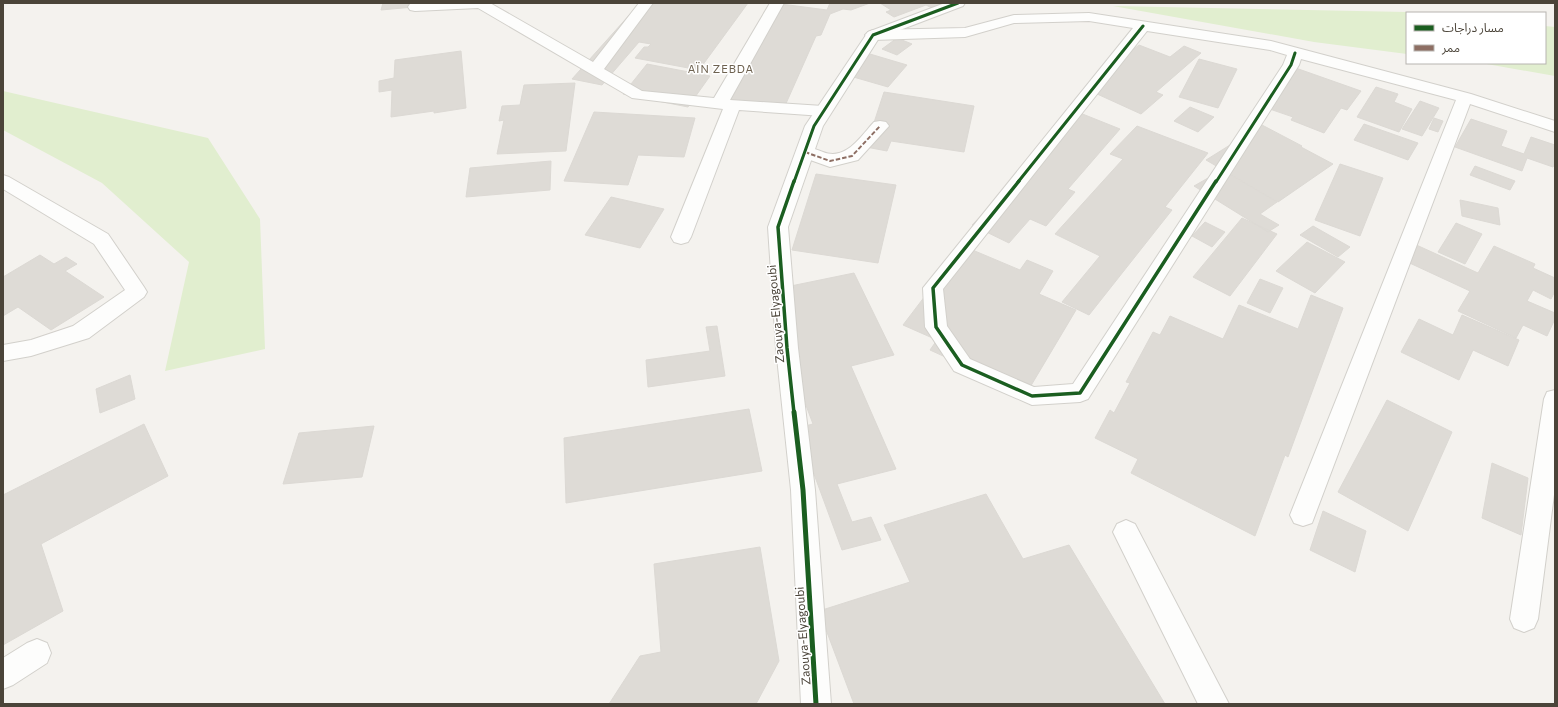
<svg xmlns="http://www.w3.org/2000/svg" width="1558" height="707" viewBox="0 0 1558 707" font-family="Commissioner,'Noto Sans Arabic',sans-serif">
<rect width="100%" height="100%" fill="#f4f2ee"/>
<!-- green -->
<path fill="#e1eecf" d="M 1113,6 L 1457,13 L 1407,13 L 1407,54 L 1314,42 Z
M 1545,26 L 1555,27 L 1555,76 L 1481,63 L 1545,63 Z
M 3,91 L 208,138 L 260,219 L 265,349 L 165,371 L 189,262 L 102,183 L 3,130 Z"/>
<!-- building -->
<path fill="#dedbd6" stroke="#dcd9d4" d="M 383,3 L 457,3 L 381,10 Z
M 640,3 L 748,3 L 699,70 L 635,58 L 644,47 L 648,47 L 651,44 L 639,42 L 602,85 L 572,79 Z
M 830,3 L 870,3 L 851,10 L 843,9 L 830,14 L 821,35 L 816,36 L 784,108 L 719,99 L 781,4 L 827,10 Z
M 880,3 L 939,3 L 941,4 L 932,8 L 926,5 L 894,17 L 886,12 L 891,10 Z
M 897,38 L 912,44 L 897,55 L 882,49 Z
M 1139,45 L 1170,57 L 1184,46 L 1201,53 L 1156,92 L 1163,95 L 1141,114 L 1084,88 Z
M 461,51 L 466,108 L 434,113 L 434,111 L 391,117 L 392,90 L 379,92 L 379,81 L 394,78 L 395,60 Z
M 870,54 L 907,65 L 888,87 L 850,76 Z
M 1199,59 L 1237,69 L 1218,108 L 1179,97 Z
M 647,64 L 710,76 L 688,107 L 623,94 Z
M 1290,66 L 1361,91 L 1347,110 L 1341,108 L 1324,133 L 1291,120 L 1293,117 L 1258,105 Z
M 575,83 L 566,151 L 497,154 L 504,120 L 499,121 L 502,106 L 520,105 L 524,85 Z
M 1376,87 L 1398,94 L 1394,102 L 1412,109 L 1399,132 L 1357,117 Z
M 884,92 L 974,106 L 964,152 L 891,141 L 887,151 L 866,147 Z
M 1420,101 L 1439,108 L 1422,136 L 1402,129 Z
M 1190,107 L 1214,117 L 1198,132 L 1174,121 Z
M 594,112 L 695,118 L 684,157 L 638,155 L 628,185 L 564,181 Z
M 1080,113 L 1120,129 L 1068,189 L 1075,192 L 1046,226 L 1030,219 L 1009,243 L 972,225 Z
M 1434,118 L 1443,121 L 1438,132 L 1429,129 Z
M 1471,119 L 1507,131 L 1501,146 L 1524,154 L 1531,137 L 1555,145 L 1555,163 L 1553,167 L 1527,158 L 1522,171 L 1455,147 Z
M 1364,124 L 1418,143 L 1408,160 L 1354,140 Z
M 1262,125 L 1302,146 L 1301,147 L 1333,164 L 1278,202 L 1206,160 Z
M 1137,126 L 1208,153 L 1165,207 L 1172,210 L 1089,315 L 1062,302 L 1100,256 L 1055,234 L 1123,159 L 1110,154 Z
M 551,161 L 550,190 L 466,197 L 470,168 Z
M 1340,164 L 1383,178 L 1360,236 L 1315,220 Z
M 1475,166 L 1515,181 L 1510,190 L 1470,175 Z
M 1222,170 L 1277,202 L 1260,214 L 1279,225 L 1268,232 L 1194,186 Z
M 816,174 L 896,185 L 878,263 L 792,250 Z
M 611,197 L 664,209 L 640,248 L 585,235 Z
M 1460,200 L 1498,208 L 1500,225 L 1462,216 Z
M 1242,218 L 1277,234 L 1230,296 L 1193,277 Z
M 1205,222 L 1225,232 L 1212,247 L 1192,236 Z
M 1456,223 L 1482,234 L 1465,264 L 1438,252 Z
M 1313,226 L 1350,247 L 1338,257 L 1300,235 Z
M 1307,242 L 1345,262 L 1315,293 L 1276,271 Z
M 1412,243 L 1478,273 L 1494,246 L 1535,264 L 1533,268 L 1555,278 L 1555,291 L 1551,299 L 1533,290 L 1527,301 L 1555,313 L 1555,319 L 1547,336 L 1523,325 L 1516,338 L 1458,311 L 1470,291 L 1401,259 Z
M 963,246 L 1020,270 L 1027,260 L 1053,271 L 1039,294 L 1076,310 L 1026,394 L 930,350 L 937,340 L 903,325 Z
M 40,255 L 54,264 L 66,257 L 77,264 L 65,271 L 104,297 L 51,330 L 18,307 L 3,316 L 3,277 Z
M 854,273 L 894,355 L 851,366 L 896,469 L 837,484 L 852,522 L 871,517 L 881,540 L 842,550 L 797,428 L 813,424 L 770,310 L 789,306 L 781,288 Z
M 1260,279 L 1283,288 L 1270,313 L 1247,303 Z
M 1311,295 L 1343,308 L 1288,457 L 1285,455 L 1255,536 L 1131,473 L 1138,459 L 1095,438 L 1110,410 L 1114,413 L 1130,383 L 1126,382 L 1153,332 L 1160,335 L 1170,316 L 1223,339 L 1239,305 L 1298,329 Z
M 1462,315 L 1519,340 L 1508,366 L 1473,350 L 1459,380 L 1401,352 L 1419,319 L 1453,335 Z
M 717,326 L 725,376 L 648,387 L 646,360 L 710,351 L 706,327 Z
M 130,375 L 135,399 L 100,413 L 96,389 Z
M 1387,400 L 1452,432 L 1408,531 L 1338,492 Z
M 749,409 L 762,471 L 566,503 L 564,438 Z
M 144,424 L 168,476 L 41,544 L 63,611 L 3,645 L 3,495 Z
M 374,426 L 362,477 L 283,484 L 299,433 Z
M 1492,463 L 1528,478 L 1521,535 L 1482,518 Z
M 986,494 L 1023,559 L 1069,545 L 1165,704 L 854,704 L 819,611 L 910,582 L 884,525 Z
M 1323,511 L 1366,531 L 1355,572 L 1310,550 Z
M 760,547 L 779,661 L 756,704 L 609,704 L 640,656 L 661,652 L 654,564 Z"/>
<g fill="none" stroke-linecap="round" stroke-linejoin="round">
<defs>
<path id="minor" d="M 414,3 L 490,3 L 593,62 L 639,3 L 653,3 L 604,69 L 642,91 L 714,98 L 770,3 L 784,3 L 730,100 L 823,106 L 829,107 L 831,111 L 829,115 L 823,116 L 739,110 L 691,237 L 688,242 L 681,244 L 674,242 L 671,237 L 723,109 L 632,98 L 478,8 L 415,11 L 410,10 L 408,7 L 410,4 Z
M 1089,13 L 1271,41 L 1471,94 L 1555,121 L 1555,132 L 1470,104 L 1312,523 L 1303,526 L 1294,523 L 1290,515 L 1456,100 L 1301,59 L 1299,65 L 1088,399 L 1080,402 L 1032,405 L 954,371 L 925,327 L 923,288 L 1133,28 L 1089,21 L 1014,23 L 965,37 L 873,40 L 868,38 L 865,35 L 868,32 L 873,30 L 965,28 L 1014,15 ZM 1147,31 L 1270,50 L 1287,55 L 1283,65 L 1073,384 L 1034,387 L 970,359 L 947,326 L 943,289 Z
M 880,121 L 886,122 L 889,126 L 858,160 L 830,167 L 799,156 L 796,152 L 799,148 C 808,146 815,149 823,152 C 846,161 860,137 874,122 Z
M 3,175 L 9,177 L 108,234 L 144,287 L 147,292 L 144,297 L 89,338 L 31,356 L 3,361 L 3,345 L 31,340 L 73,326 L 125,290 L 94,244 L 3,189 Z
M 1555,390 L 1555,487 L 1538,619 L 1534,628 L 1524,632 L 1514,628 L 1510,619 L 1544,399 L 1547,392 Z
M 1126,520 L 1135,524 L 1229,704 L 1198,704 L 1113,532 L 1117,524 Z
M 37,639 L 47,643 L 51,653 L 47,663 L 13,685 L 3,689 L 3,658 L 27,643 Z"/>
<path id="tertiary" d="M 945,3 L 965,3 L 963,6 L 879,38 L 823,126 L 788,227 L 798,348 L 815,490 L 831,704 L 801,704 L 791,490 L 776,348 L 768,227 L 805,126 L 868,32 Z"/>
</defs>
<!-- minor casing -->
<use href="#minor" stroke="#d2d0cb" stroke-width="2"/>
<!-- tertiary casing -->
<use href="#tertiary" stroke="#d2d0cb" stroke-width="2"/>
<!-- minor -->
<use href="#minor" fill="#fdfdfc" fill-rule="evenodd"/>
<!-- tertiary -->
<use href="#tertiary" fill="#fdfdfc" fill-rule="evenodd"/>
<!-- quiet -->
<path stroke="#8d6e63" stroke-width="2" stroke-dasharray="4.5 2" stroke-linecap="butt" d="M 805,152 L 830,161 L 852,156 L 880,126"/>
<defs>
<path id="cycleway-far2" d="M 794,182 L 814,126 L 873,35 L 958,3
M 1018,182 L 1143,26
M 1216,182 L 1291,65 L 1295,53"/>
<path id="cycleway-far1" d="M 1019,181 L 933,288 L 936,327 L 962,365 L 1032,396 L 1080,393 L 1216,181
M 794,413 L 787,348 L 778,227 L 794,181"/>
<path id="cycleway" d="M 794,412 L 803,490 L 816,704"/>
</defs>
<!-- cycleway-far2 casing -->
<use href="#cycleway-far2" stroke="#fff" stroke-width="5"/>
<!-- cycleway-far1 casing -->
<use href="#cycleway-far1" stroke="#fff" stroke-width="6"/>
<!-- cycleway casing -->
<use href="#cycleway" stroke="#fff" stroke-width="8"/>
<!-- cycleway-far2 -->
<use href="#cycleway-far2" stroke="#1b5e20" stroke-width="3"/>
<!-- cycleway-far1 -->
<use href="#cycleway-far1" stroke="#1b5e20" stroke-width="3.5"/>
<!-- cycleway -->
<use href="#cycleway" stroke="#1b5e20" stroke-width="5"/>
</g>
<g text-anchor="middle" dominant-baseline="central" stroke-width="3" stroke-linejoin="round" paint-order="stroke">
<!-- far-neighbourhood labels -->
<g font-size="11" letter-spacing="1" fill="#6e6250" stroke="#fff">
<text x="721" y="68">AÏN ZEBDA</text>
</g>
<!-- street labels -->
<g font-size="12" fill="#4b4439" stroke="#fff">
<text transform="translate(775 314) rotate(-95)">Zaouya-Elyagoubi</text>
<text transform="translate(802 636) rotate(-94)">Zaouya-Elyagoubi</text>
</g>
</g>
<!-- border -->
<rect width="1558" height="707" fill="none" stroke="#4b4439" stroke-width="8"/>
<!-- legend -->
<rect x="1406" y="12" width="140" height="52" fill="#ffffff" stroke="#b7b4b0"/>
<rect x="1414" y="25" width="20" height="6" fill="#1b5e20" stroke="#b7b4b0"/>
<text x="1442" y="32" font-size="12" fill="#4b4439">مسار دراجات</text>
<rect x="1414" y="45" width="20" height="6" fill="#8d6e63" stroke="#b7b4b0"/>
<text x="1442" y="52" font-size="12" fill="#4b4439">ممر</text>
</svg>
